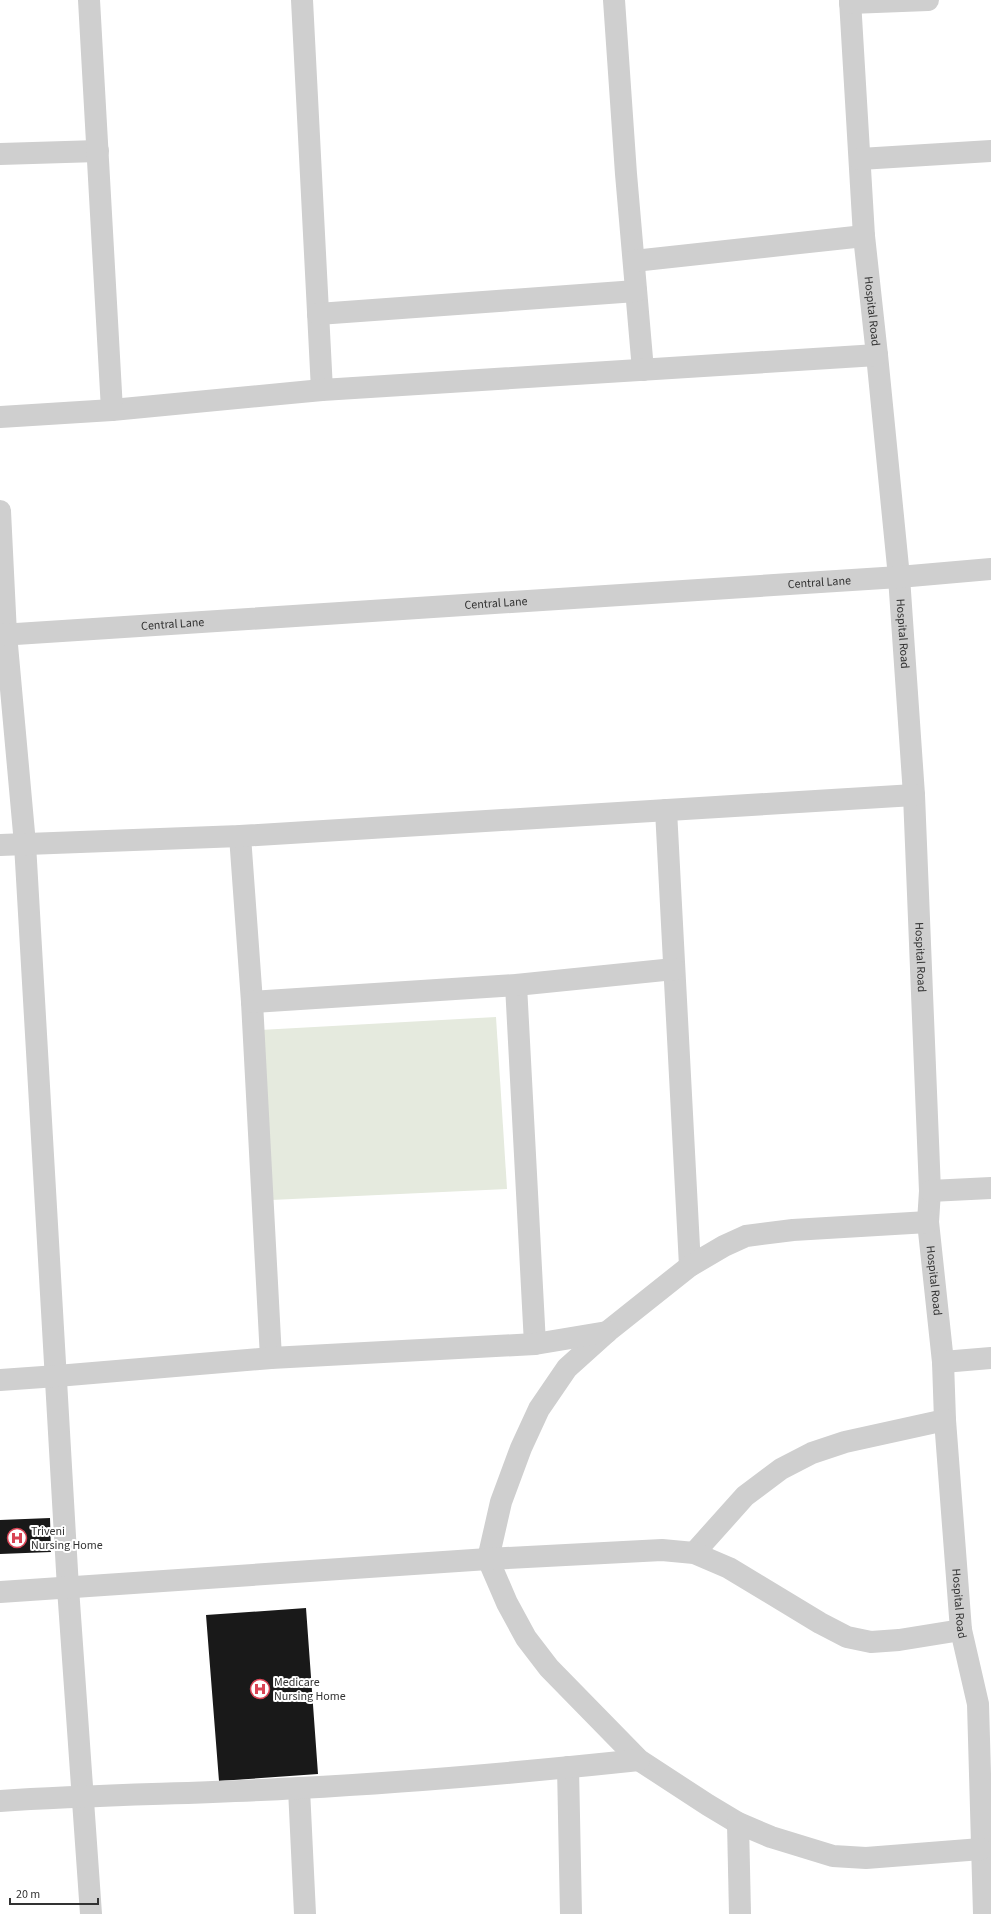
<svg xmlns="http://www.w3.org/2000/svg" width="991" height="1914" viewBox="0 0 991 1914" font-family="'Source Sans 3',sans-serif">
<rect width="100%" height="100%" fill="#fff"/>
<!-- green -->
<path fill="#e5eade" d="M 496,1017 L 507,1189 L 271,1200 L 260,1030 Z"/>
<!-- building -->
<path fill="#191919" d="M 50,1518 L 51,1552 L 0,1554 L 0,1520 Z
M 306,1608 L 318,1774 L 219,1781 L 206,1615 Z"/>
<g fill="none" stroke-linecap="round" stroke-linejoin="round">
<!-- minor -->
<g stroke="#cfcfcf" stroke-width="22">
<path d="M 302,0 L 322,390"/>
<path d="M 614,0 L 626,174 L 643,370"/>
<path id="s1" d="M 850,0 L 864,236 L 877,355 L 899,577 L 914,795 L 930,1191 L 928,1222 L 943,1362 L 945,1420 L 961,1630 L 978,1704 L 984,1914"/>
<path d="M 850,3 L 928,0"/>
<path d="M 0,154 L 98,151"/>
<path d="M 860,159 L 991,151"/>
<path d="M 634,261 L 864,236"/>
<path d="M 318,314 L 636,291"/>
<path d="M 112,410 L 322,390 L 877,355"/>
<path d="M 0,417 L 112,410 L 89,0"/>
<path d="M 0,511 L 6,634 L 25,844 L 68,1588 L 91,1914"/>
<path id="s2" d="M 0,635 L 899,577 L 991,569"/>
<path d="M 666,810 L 690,1266"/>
<path d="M 240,836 L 252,1002 L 271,1358"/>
<path d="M 0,845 L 240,836 L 914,795"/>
<path d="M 516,985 L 535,1344"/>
<path d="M 252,1002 L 516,985 L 674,969"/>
<path d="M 930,1191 L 991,1188"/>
<path d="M 928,1222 L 793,1230 L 746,1236 L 724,1246 L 690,1266 L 607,1332 L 567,1368 L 539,1409 L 521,1448 L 501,1502 L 488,1559 L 507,1603 L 526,1638 L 549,1668 L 639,1760 L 708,1805 L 738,1823 L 771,1837 L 833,1856 L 866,1858 L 981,1849"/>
<path d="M 943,1362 L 991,1358"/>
<path d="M 0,1380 L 57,1376 L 271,1358 L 535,1344 L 607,1332"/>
<path d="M 694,1553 L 745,1496 L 781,1469 L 812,1453 L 845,1442 L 945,1420"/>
<path d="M 0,1592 L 488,1559 L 662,1550 L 694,1553 L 729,1568 L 820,1623 L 847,1637 L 871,1642 L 899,1640 L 961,1630"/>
<path d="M 568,1767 L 571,1914"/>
<path d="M 299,1789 L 305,1914"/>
<path d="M 0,1801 C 100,1794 199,1794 299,1788 C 412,1782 526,1772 639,1760"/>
<path d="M 738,1823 L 740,1914"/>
</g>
</g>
<!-- icons -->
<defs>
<symbol id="hospital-ring" viewBox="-11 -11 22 22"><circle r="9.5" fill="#fff" stroke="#d94455" stroke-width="1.5"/><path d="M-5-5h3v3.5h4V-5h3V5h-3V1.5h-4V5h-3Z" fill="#d94455"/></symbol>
</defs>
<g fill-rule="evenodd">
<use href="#hospital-ring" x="6" y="1527" width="22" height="22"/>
<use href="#hospital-ring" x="249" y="1678" width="22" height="22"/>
</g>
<g text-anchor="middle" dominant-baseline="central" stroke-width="4" stroke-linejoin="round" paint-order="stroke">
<!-- street labels -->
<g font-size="12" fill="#323232" stroke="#fff">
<text stroke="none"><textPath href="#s1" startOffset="312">Hospital Road</textPath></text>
<text stroke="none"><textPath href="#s2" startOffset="821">Central Lane</textPath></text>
<text stroke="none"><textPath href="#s2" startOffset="497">Central Lane</textPath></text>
<text stroke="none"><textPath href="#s2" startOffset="173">Central Lane</textPath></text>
<text stroke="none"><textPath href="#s1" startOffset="636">Hospital Road</textPath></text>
<text stroke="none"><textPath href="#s1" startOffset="960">Hospital Road</textPath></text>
<text stroke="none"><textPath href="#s1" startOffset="1284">Hospital Road</textPath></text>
<text stroke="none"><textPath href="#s1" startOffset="1608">Hospital Road</textPath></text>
</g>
<!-- poi labels -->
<g font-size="12" fill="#323232" stroke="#fff" text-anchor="start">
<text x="31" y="1531">Triveni<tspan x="31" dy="14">Nursing Home</tspan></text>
<text x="274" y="1682">Medicare<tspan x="274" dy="14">Nursing Home</tspan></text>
</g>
</g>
<!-- scale -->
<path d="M10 1898v6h88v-6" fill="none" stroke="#323232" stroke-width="2"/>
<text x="16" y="1898" font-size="12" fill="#323232" stroke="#ffffff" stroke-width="3" paint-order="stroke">20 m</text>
</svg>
